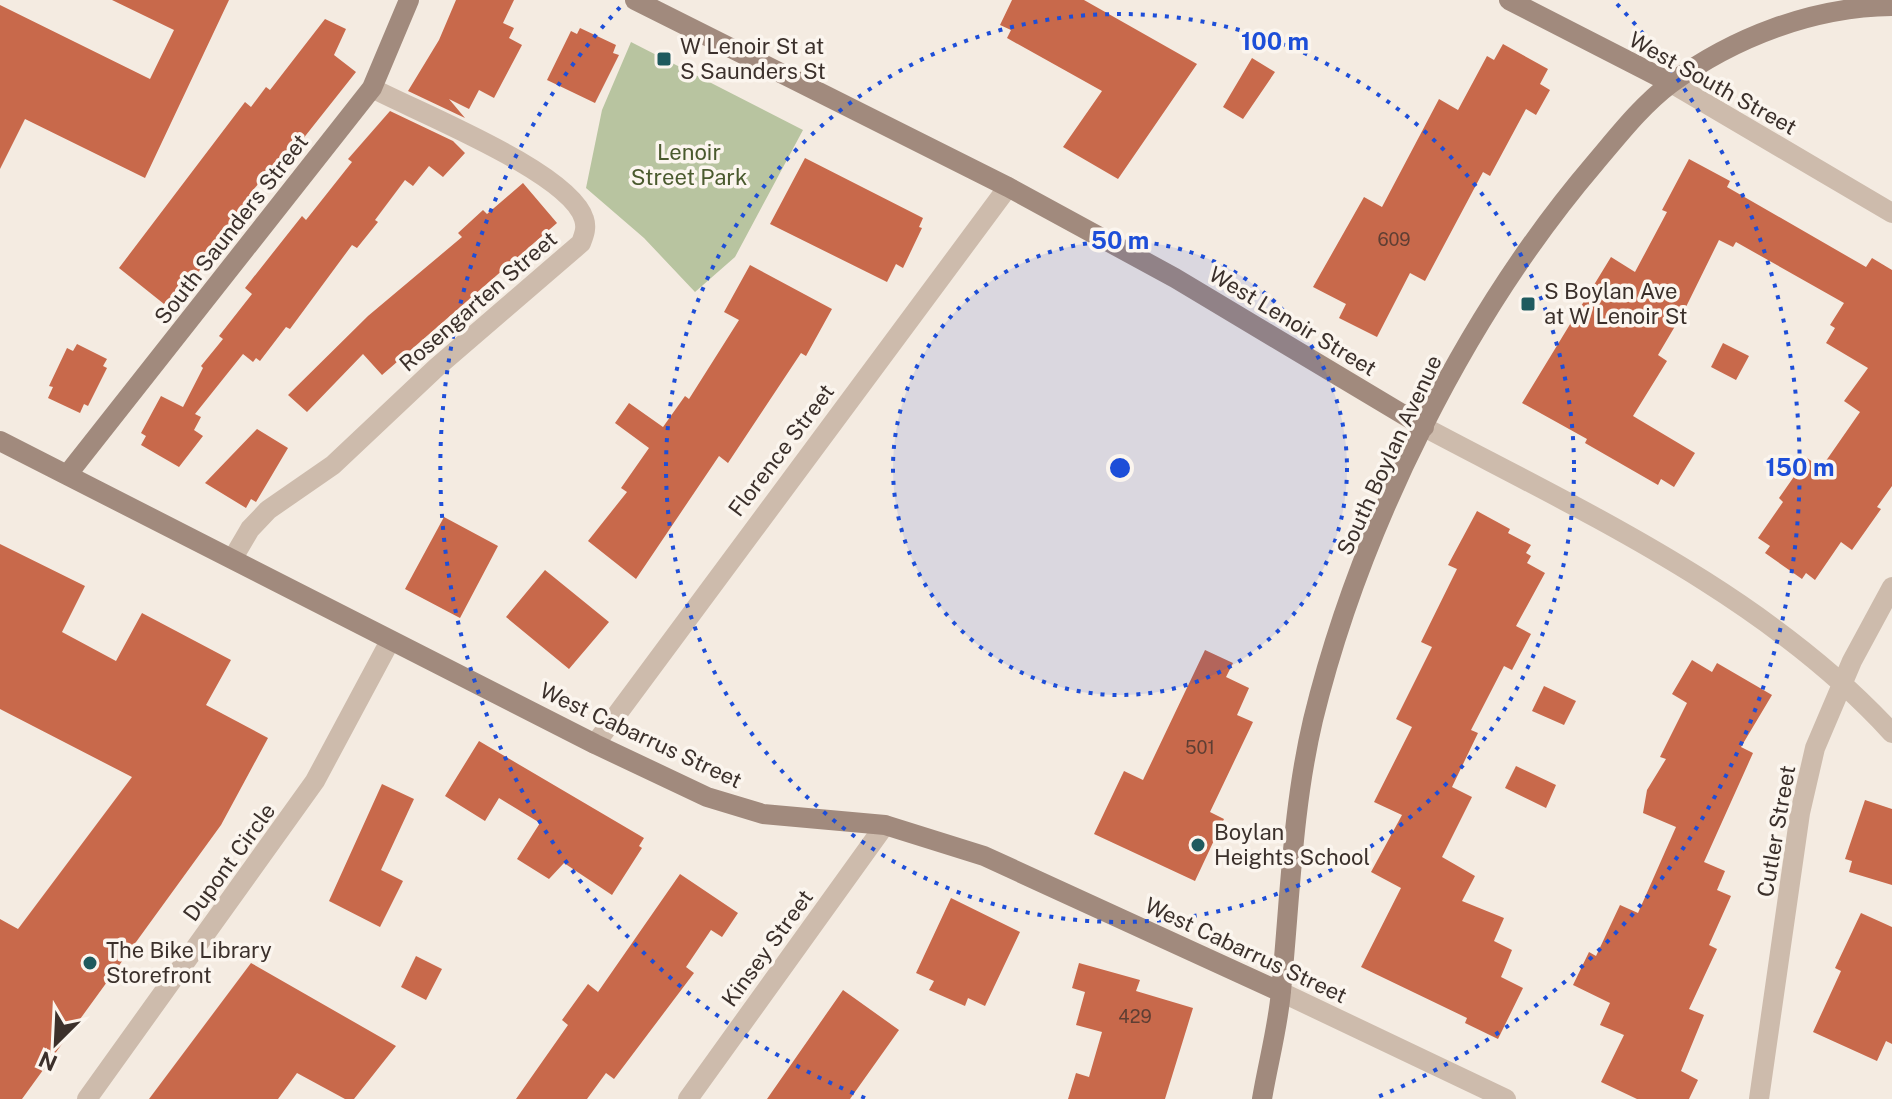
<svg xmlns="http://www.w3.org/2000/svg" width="1892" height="1099" viewBox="0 0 1892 1099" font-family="'Public Sans',sans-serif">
<rect width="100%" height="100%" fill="#f4ebe1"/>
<!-- green -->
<path fill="#b8c4a0" d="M 631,42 L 803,130 L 735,257 L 695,292 L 644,238 L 586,188 L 602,110 Z"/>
<!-- building -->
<path fill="#c8694b" d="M 112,0 L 229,0 L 145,178 L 25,119 L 0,169 L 0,5 L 150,79 L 174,30 Z
M 456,0 L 514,0 L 503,23 L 514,28 L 509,38 L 522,45 L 494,98 L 479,90 L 469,109 L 449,99 L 465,118 L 408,91 L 439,40 Z
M 1012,0 L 1084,0 L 1197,64 L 1118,179 L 1063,147 L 1102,91 L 1007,38 L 1011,30 L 1000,25 Z
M 325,19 L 346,29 L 334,55 L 356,72 L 287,159 L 282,155 L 249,195 L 255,199 L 172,306 L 166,301 L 164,304 L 119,268 L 245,102 L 251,107 L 266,87 L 270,90 Z
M 580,28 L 616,45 L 613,53 L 619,55 L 595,103 L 547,80 L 571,31 L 577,34 Z
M 1503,44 L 1548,69 L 1540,84 L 1550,90 L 1536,115 L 1526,109 L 1490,176 L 1483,172 L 1425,281 L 1410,273 L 1377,337 L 1339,318 L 1346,304 L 1313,287 L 1364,197 L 1382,207 L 1439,99 L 1458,110 L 1487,56 L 1494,60 Z
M 1252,58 L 1275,72 L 1243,119 L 1223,107 Z
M 390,111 L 453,141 L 465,153 L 443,177 L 429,166 L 413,186 L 405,180 L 375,220 L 378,222 L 357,248 L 352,245 L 290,329 L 286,327 L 260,361 L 256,358 L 253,362 L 243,354 L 195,414 L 201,417 L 194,430 L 203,436 L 179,467 L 141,445 L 146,436 L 141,433 L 161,396 L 183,407 L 203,368 L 201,366 L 223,339 L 219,336 L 252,294 L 245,288 L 302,216 L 306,220 L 352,162 L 348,159 Z
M 805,158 L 923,218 L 919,227 L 922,228 L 903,268 L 896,264 L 887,282 L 770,224 Z
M 1689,159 L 1730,181 L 1727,187 L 1866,267 L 1872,258 L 1892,270 L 1892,486 L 1877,507 L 1881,509 L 1852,550 L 1841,542 L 1815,580 L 1806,573 L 1802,579 L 1765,553 L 1770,546 L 1758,538 L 1783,502 L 1779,498 L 1807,458 L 1821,468 L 1860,412 L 1844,401 L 1868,368 L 1826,343 L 1835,328 L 1830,325 L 1844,303 L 1736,242 L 1733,247 L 1719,240 L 1684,311 L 1658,355 L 1667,361 L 1633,416 L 1695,453 L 1674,487 L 1661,479 L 1658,485 L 1585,443 L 1587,439 L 1522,403 L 1611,257 L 1635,272 L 1667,212 L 1662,210 Z
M 523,183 L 557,223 L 382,375 L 363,354 L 307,412 L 288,395 L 368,316 L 462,237 L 458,233 L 483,210 L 487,214 Z
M 750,265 L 832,309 L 806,356 L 801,353 L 728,463 L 719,456 L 636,579 L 588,541 L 627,492 L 621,488 L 649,448 L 615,423 L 629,403 L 663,427 L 685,396 L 689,399 L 739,320 L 724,312 Z
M 1723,343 L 1749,356 L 1736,380 L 1711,367 Z
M 77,344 L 107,359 L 103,366 L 107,368 L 88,406 L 84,404 L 80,413 L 48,398 L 53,387 L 49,386 L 67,348 L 73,351 Z
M 257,429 L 288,448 L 256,502 L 251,499 L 246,508 L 205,483 Z
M 1477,511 L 1510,529 L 1508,533 L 1531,545 L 1526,553 L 1531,556 L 1527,563 L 1545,573 L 1516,626 L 1531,634 L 1512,670 L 1504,666 L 1471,730 L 1478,733 L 1452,787 L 1472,797 L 1442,857 L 1475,876 L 1462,901 L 1504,918 L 1494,941 L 1512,950 L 1501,977 L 1523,988 L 1498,1039 L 1465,1023 L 1467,1018 L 1361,967 L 1401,888 L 1371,872 L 1402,815 L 1374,802 L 1412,727 L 1396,719 L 1432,647 L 1421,642 L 1457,569 L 1448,565 Z
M 444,517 L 498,546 L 460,618 L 405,589 Z
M 0,544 L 85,586 L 62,632 L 116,661 L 142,613 L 231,660 L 206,705 L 268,738 L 221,825 L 22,1099 L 0,1099 L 0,919 L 18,929 L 132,777 L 0,709 Z
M 545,570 L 609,622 L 569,669 L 506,617 Z
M 1205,650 L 1233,663 L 1226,677 L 1249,688 L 1237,715 L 1253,722 L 1210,812 L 1224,819 L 1195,881 L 1094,834 L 1124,771 L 1143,780 Z
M 1692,660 L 1712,672 L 1717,663 L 1772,695 L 1741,747 L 1753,753 L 1704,862 L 1725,871 L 1717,890 L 1731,896 L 1709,945 L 1717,949 L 1689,1009 L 1704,1015 L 1681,1071 L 1698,1080 L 1689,1099 L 1637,1099 L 1601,1082 L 1624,1035 L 1600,1025 L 1610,1003 L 1573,985 L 1589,952 L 1596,956 L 1620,905 L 1638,913 L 1676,827 L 1643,813 L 1647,790 L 1666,759 L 1660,757 L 1687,703 L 1672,694 Z
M 1544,686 L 1576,701 L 1564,725 L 1532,711 Z
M 479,741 L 644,838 L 639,846 L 642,848 L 612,895 L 564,863 L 549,879 L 517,859 L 540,823 L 499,798 L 485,821 L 445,796 Z
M 1516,766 L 1556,785 L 1546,808 L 1505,788 Z
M 382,784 L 414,799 L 381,870 L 403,881 L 380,927 L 329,901 Z
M 1865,800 L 1892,809 L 1892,885 L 1849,872 L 1852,861 L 1845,859 Z
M 680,874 L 738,913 L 722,937 L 711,930 L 686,967 L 694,973 L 614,1079 L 606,1073 L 587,1099 L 516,1099 L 568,1025 L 562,1020 L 588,984 L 598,992 Z
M 951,898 L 1020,932 L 985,1006 L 968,998 L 965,1006 L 929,990 L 934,981 L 916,973 Z
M 1861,913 L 1892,927 L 1892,1044 L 1886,1041 L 1877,1061 L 1813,1032 L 1841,971 L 1835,968 Z
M 416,956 L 442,969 L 426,1000 L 401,987 Z
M 251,963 L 396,1046 L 354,1099 L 345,1099 L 297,1073 L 278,1099 L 149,1099 Z
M 1079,963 L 1140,980 L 1136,991 L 1193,1008 L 1165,1099 L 1068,1099 L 1076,1073 L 1089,1077 L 1102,1032 L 1076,1025 L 1085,992 L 1072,988 Z
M 843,990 L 899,1030 L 850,1099 L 767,1099 Z"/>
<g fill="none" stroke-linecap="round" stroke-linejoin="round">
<!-- street -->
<path stroke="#cdbbac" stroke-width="20" d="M 1671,83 L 1892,213
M 1424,427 C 1586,513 1767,596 1892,733
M 233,558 L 250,529 L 268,510 L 333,465 L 437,367 L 581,243 C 584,235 587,228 584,219 C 570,172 417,112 372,88
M 595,744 L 1008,187
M 1281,992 L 1506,1099
M 87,1099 L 315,781 L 390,641
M 688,1099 L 885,825
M 1759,1099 L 1800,813 L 1815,748 L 1852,661 L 1892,587"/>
<!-- secondary -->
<path stroke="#a18a7d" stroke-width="20" d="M 635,0 L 1008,187 L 1175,278 L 1424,427
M 1509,0 L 1671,83
M 0,441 L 595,744 L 707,797 L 763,814 L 885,825 L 984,856 L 1281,992
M 67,475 L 372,88 L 409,0
M 1262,1099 C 1268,1063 1278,1027 1281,991 C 1290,901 1292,809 1313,720 C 1360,527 1466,314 1595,163 C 1618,136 1641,106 1670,84 C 1734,37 1813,7 1892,6"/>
</g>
<!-- distance rings -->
<circle cx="1120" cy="468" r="227" fill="#1d4ed8" fill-opacity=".12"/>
<g fill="none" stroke="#1d4ed8" stroke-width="4" stroke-dasharray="4 8">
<circle cx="1120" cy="468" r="227"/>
<circle cx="1120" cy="468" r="454"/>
<path d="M865 1098A680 680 0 0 1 623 4M1617 4A680 680 0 0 1 1375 1098"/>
</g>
<!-- markers -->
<g fill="#1f5a5e" stroke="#fbf5ee" stroke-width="3">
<rect x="656" y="51" width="16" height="16" rx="4"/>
<rect x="1520" y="296" width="16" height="16" rx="4"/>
<circle cx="1198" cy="845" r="8"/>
<circle cx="90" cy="963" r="8"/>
</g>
<g text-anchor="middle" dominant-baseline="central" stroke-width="7" stroke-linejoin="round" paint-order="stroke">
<!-- number labels -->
<g font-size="18" fill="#5e3e33">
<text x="1394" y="239">609</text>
<text x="1200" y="747">501</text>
<text x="1135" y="1016">429</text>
</g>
<!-- poi labels -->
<g font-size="22" fill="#3b302b" stroke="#fbf5ee" text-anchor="start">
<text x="680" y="46">W Lenoir St at<tspan x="680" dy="25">S Saunders St</tspan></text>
<text x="1544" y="291">S Boylan Ave<tspan x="1544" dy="25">at W Lenoir St</tspan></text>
<text x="1214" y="832">Boylan<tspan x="1214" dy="25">Heights School</tspan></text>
<text x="106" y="950">The Bike Library<tspan x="106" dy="25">Storefront</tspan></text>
</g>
<!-- street labels -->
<g font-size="22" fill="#3b302b" stroke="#fbf5ee">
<text transform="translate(1713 83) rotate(29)">West South Street</text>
<text transform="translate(231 229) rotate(-52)">South Saunders Street</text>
<text transform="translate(478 301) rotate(-41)">Rosengarten Street</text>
<text transform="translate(1293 321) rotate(31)">West Lenoir Street</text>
<text transform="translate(781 450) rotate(-53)">Florence Street</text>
<text transform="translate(1389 455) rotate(-65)">South Boylan Avenue</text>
<text transform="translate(641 735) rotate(25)">West Cabarrus Street</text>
<text transform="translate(1776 831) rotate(-80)">Cutler Street</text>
<text transform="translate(229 862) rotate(-54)">Dupont Circle</text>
<text transform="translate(767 948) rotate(-54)">Kinsey Street</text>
<text transform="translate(1246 950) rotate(25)">West Cabarrus Street</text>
</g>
<!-- park labels -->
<g font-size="22" fill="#4a5a2e" stroke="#fbf5ee">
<text x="689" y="152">Lenoir<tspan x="689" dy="25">Street Park</tspan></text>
</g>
</g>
<circle cx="1120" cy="468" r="12" fill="#1d4ed8" stroke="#fbf5ee" stroke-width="4"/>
<g font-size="24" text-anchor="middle" font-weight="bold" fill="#1d4ed8" stroke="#fbf5ee" stroke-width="7" stroke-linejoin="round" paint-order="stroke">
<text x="1275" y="50">100 m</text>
<text x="1120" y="249">50 m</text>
<text x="1800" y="476">150 m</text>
</g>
<!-- north arrow -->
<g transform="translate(56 1043) rotate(204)" stroke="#fbf5ee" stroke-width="6" paint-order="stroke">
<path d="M0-6L14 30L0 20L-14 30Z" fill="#3b302b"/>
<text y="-12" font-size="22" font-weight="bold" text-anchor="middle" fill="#3b302b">N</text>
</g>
</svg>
